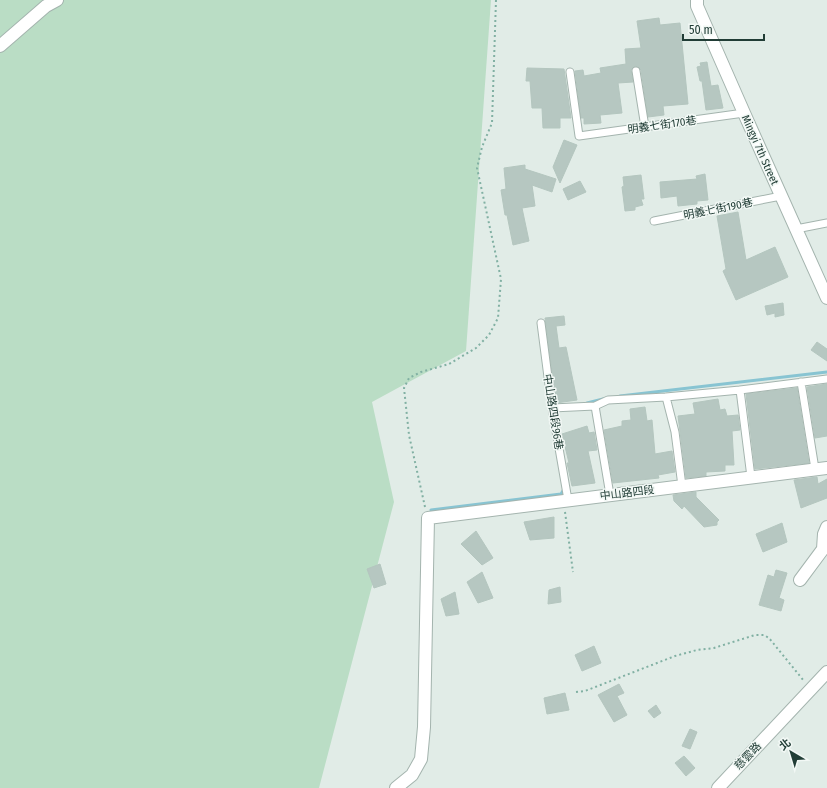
<svg xmlns="http://www.w3.org/2000/svg" width="827" height="788" viewBox="0 0 827 788" font-family="'Fira Sans Condensed','Noto Sans TC',sans-serif">
<rect width="100%" height="100%" fill="#e1ece7"/>
<!-- green -->
<path fill="#baddc5" d="M 0,0 L 491,0 L 466,351 L 372,402 L 394,502 L 319,788 L 0,788 Z"/>
<g fill="none" stroke-linecap="round" stroke-linejoin="round">
<!-- stream -->
<path stroke="#88c4d2" stroke-width="3" d="M 620,396 L 827,372
M 587,403 L 603,399
M 431,510 L 561,494 L 564,489"/>
</g>
<!-- building -->
<path fill="#b6c7c1" stroke="#b4c6bf" d="M 659,18 L 660,25 L 680,23 L 688,104 L 663,106 L 664,115 L 648,117 L 641,70 L 638,67 L 635,66 L 631,70 L 633,82 L 618,83 L 622,113 L 600,115 L 601,123 L 584,124 L 584,118 L 581,118 L 575,71 L 583,70 L 584,76 L 601,73 L 600,68 L 626,64 L 625,49 L 641,48 L 637,21 Z
M 707,62 L 711,86 L 718,85 L 723,108 L 706,110 L 702,81 L 700,81 L 697,67 L 701,66 L 700,63 Z
M 527,68 L 564,69 L 571,118 L 560,118 L 560,128 L 543,128 L 542,108 L 532,108 L 530,81 L 526,81 Z
M 564,140 L 577,145 L 560,183 L 553,167 Z
M 525,165 L 525,169 L 556,179 L 552,192 L 532,185 L 535,206 L 522,208 L 529,241 L 513,245 L 507,215 L 505,215 L 501,190 L 506,189 L 504,168 Z
M 705,174 L 708,200 L 697,201 L 697,204 L 678,206 L 677,196 L 661,198 L 660,182 L 697,179 L 696,176 Z
M 641,175 L 644,199 L 641,199 L 643,205 L 635,207 L 635,210 L 625,211 L 622,187 L 624,186 L 623,177 Z
M 580,181 L 586,192 L 568,200 L 563,189 Z
M 738,212 L 746,260 L 775,247 L 788,277 L 736,300 L 723,271 L 726,269 L 717,216 Z
M 783,303 L 784,315 L 775,317 L 775,313 L 767,315 L 765,306 Z
M 564,316 L 565,325 L 556,326 L 559,348 L 566,347 L 577,400 L 556,403 L 545,318 Z
M 817,342 L 827,349 L 827,361 L 811,350 Z
M 827,384 L 827,436 L 815,438 L 807,387 Z
M 797,388 L 809,463 L 755,469 L 746,394 Z
M 718,399 L 720,410 L 725,409 L 727,416 L 738,415 L 740,430 L 732,431 L 734,465 L 725,465 L 725,471 L 706,472 L 706,476 L 686,478 L 678,416 L 695,414 L 693,403 Z
M 645,407 L 647,421 L 652,420 L 655,454 L 672,451 L 675,472 L 658,475 L 659,478 L 613,483 L 604,430 L 622,426 L 622,421 L 631,420 L 630,409 Z
M 587,426 L 589,433 L 594,432 L 597,450 L 588,451 L 595,483 L 572,486 L 567,463 L 569,463 L 562,434 Z
M 817,477 L 818,484 L 827,479 L 827,498 L 801,508 L 794,480 Z
M 696,492 L 696,497 L 719,520 L 717,522 L 717,525 L 704,527 L 684,506 L 682,509 L 674,501 L 673,495 Z
M 554,517 L 554,538 L 530,540 L 524,522 Z
M 782,523 L 787,542 L 763,552 L 756,534 Z
M 476,531 L 493,558 L 482,565 L 461,544 Z
M 380,564 L 386,584 L 374,588 L 367,569 Z
M 776,570 L 787,573 L 779,598 L 784,600 L 781,611 L 759,605 L 768,575 L 774,577 Z
M 482,572 L 493,598 L 478,603 L 467,582 Z
M 560,587 L 561,602 L 548,604 L 549,590 Z
M 455,592 L 459,614 L 446,616 L 441,599 Z
M 594,646 L 601,663 L 582,671 L 575,655 Z
M 619,684 L 624,693 L 617,696 L 627,715 L 614,722 L 598,695 Z
M 565,693 L 569,710 L 547,714 L 544,698 Z
M 656,705 L 661,713 L 654,718 L 648,711 Z
M 690,729 L 697,732 L 690,749 L 682,746 Z
M 684,756 L 695,768 L 686,776 L 675,763 Z"/>
<g fill="none" stroke-linecap="round" stroke-linejoin="round">
<defs>
<path id="service" d="M 636,71 L 645,127
M 570,72 L 579,136 L 744,113
M 654,221 L 781,196
M 796,229 L 827,223
M 541,323 L 552,408 L 568,500
M 801,382 L 815,469
M 740,390 L 751,477
M 666,397 L 675,432 L 682,486
M 595,406 L 610,495
M 552,408 L 595,406 L 608,400 L 666,397 L 740,390 L 827,379"/>
<path id="minor" d="M 0,46 L 46,6 L 57,0
M 800,580 L 823,549 L 824,534 L 827,527
M 396,788 L 412,775 L 421,759 L 424,727 L 428,518 L 827,468"/>
<path id="tertiary" d="M 697,0 L 697,6 L 744,113 L 827,298
M 718,788 L 827,672"/>
</defs>
<!-- service casing -->
<use href="#service" stroke="#a4b4ae" stroke-width="9"/>
<!-- minor casing -->
<use href="#minor" stroke="#a4b4ae" stroke-width="14"/>
<!-- tertiary casing -->
<use href="#tertiary" stroke="#a4b4ae" stroke-width="14"/>
<!-- path -->
<path stroke="#81b0a3" stroke-width="2" stroke-dasharray="2 3" stroke-linecap="butt" d="M 425,507 L 409,435 L 404,388 L 409,378 L 421,372 L 449,364 L 476,348 L 489,335 L 498,318 L 501,279 L 477,168 L 482,147 L 492,123 L 496,0
M 565,512 L 573,572
M 576,692 L 585,691 L 675,656 L 697,650 L 714,648 L 755,635 L 764,635 L 769,638 L 804,681"/>
<!-- service -->
<use href="#service" stroke="#fff" stroke-width="7"/>
<!-- minor -->
<use href="#minor" stroke="#fff" stroke-width="12"/>
<!-- tertiary -->
<use href="#tertiary" stroke="#fff" stroke-width="12"/>
</g>
<g text-anchor="middle" dominant-baseline="central" stroke-width="3" stroke-linejoin="round" paint-order="stroke">
<!-- street labels -->
<g font-size="11" fill="#213d36" stroke="#f2f8f5">
<text transform="translate(662 125) rotate(-8)">明義七街170巷</text>
<text transform="translate(760 150) rotate(66)">Mingyi 7th Street</text>
<text transform="translate(718 209) rotate(-11)">明義七街190巷</text>
<text transform="translate(553 412) rotate(81)">中山路四段96巷</text>
<text transform="translate(627 493) rotate(-7)">中山路四段</text>
<text transform="translate(748 756) rotate(-46)">慈雲路</text>
</g>
</g>
<!-- north arrow -->
<g transform="translate(791 752) rotate(322)" stroke="#f2f8f5" stroke-width="3" paint-order="stroke">
<path d="M0-3L7 15L0 10L-7 15Z" fill="#213d36"/>
<text y="-6" font-size="11" font-weight="bold" text-anchor="middle" fill="#213d36">北</text>
</g>
<!-- scale -->
<path d="M683 34v6h81v-6" fill="none" stroke="#213d36" stroke-width="2"/>
<text x="689" y="34" font-size="12" fill="#213d36" stroke="#f2f8f5" stroke-width="3" paint-order="stroke">50 m</text>
</svg>
